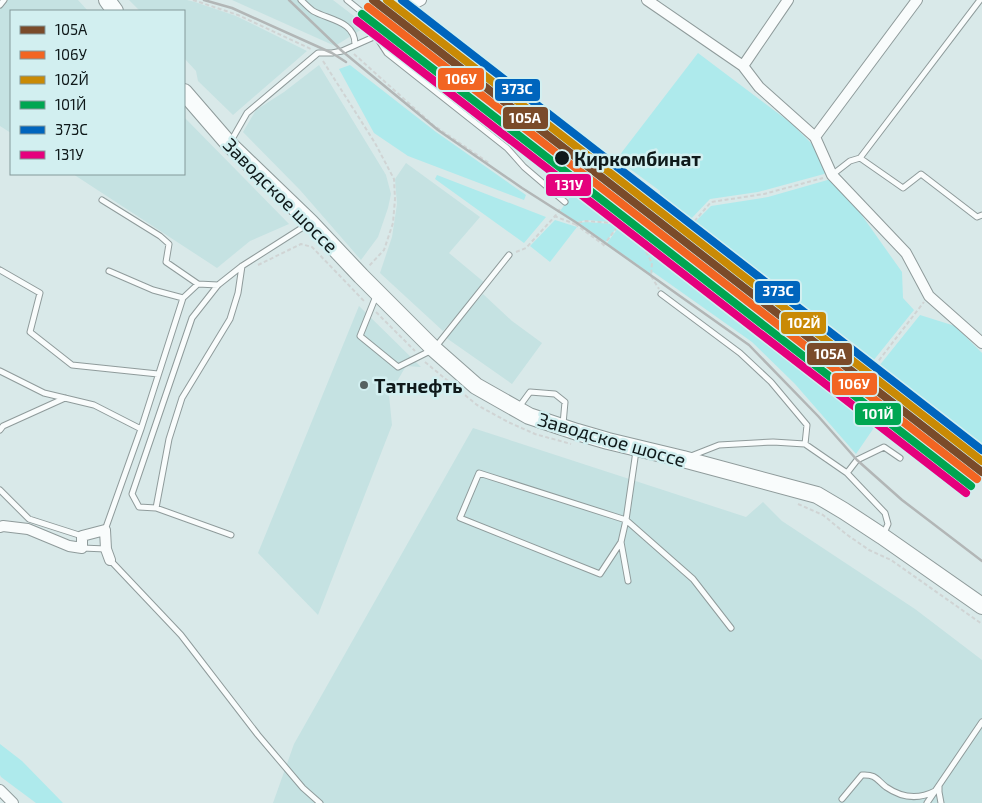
<svg xmlns="http://www.w3.org/2000/svg" width="982" height="803" viewBox="0 0 982 803" font-family="'Exo 2',sans-serif">
<rect width="100%" height="100%" fill="#d9e9e9"/>
<!-- built -->
<path fill="#c5e2e2" d="M 0,0 L 78,0 L 88,11 L 11,11 L 11,133 L 0,126 Z
M 129,0 L 187,0 L 195,2 L 236,16 L 307,51 L 233,115 L 198,81 L 196,71 L 184,58 L 184,11 L 140,11 Z
M 232,0 L 333,0 L 367,26 L 335,46 Z
M 319,65 L 386,175 L 391,194 L 388,208 L 378,237 L 361,260 L 300,190 L 243,132 L 256,110 L 284,92 Z
M 184,117 L 289,224 L 250,241 L 217,268 L 73,174 L 184,174 Z
M 406,163 L 480,217 L 449,253 L 485,283 L 443,331 L 380,273 L 392,237 L 397,204 L 395,179 Z
M 483,294 L 512,321 L 542,343 L 512,384 L 445,337 Z
M 359,306 L 421,367 L 406,366 L 389,395 L 392,425 L 318,615 L 258,553 Z
M 473,428 L 746,517 L 763,502 L 782,521 L 915,609 L 982,660 L 982,803 L 273,803 L 294,744 Z"/>
<!-- green -->
<path fill="#aeeaec" d="M 698,53 L 791,123 L 816,148 L 827,171 L 824,174 L 758,192 L 710,199 L 690,220 L 660,196 L 660,191 L 618,160 L 622,152 Z
M 350,65 L 436,132 L 526,195 L 524,200 L 408,156 L 374,133 L 339,69 Z
M 437,175 L 546,217 L 524,243 L 435,179 Z
M 831,179 L 846,193 L 902,272 L 903,298 L 914,310 L 873,361 L 694,223 L 711,206 L 768,197 Z
M 570,197 L 577,197 L 611,222 L 586,220 L 577,222 L 560,211 Z
M 555,220 L 577,227 L 550,262 L 530,246 Z
M 586,222 L 613,224 L 617,227 L 606,242 L 579,223 Z
M 618,228 L 645,248 L 652,239 L 666,249 L 664,254 L 884,413 L 856,454 L 795,384 L 752,342 L 653,272 L 651,274 L 607,243 Z
M 920,315 L 955,326 L 982,353 L 982,444 L 879,366 Z
M 0,744 L 22,761 L 63,803 L 36,803 L 1,777 L 0,775 Z"/>
<g fill="none" stroke-linecap="round" stroke-linejoin="round">
<defs>
<path id="service" d="M 301,0 C 305,4 309,8 313,11 C 329,20 355,21 355,44
M 347,0 L 363,13 L 376,36
M 0,5 L 4,0
M 231,141 L 247,113 L 318,53 L 332,53 L 342,51 L 376,36 L 387,53 L 507,148 L 524,167 L 565,202
M 860,158 L 903,188 L 921,174 L 977,217 L 982,215
M 832,175 L 850,161 L 860,158 L 980,0
M 102,200 L 160,236 L 169,244 L 166,262 L 198,284 L 218,285
M 0,270 L 40,293 L 30,332 L 72,365 L 158,374
M 109,271 L 153,290 L 183,298 L 198,284
M 661,294 L 740,353 L 771,382 L 807,425 L 805,444
M 376,296 L 360,336 L 398,367 L 434,349 L 509,255
M 0,371 L 44,393 L 94,405 L 141,429 L 105,530
M 519,407 L 530,392 L 555,394 L 565,402 L 563,424
M 141,429 L 183,298
M 0,430 L 3,426 L 65,398
M 691,456 L 719,445 L 773,442 L 805,444 L 847,473 L 885,513 L 888,524 L 884,533
M 847,473 L 857,460 L 884,447 L 900,458
M 0,490 L 29,519 L 82,536
M 156,508 L 169,439 L 182,398 L 230,319 L 238,293 L 242,266
M 231,535 L 156,508 L 139,507 L 132,494 L 192,318 L 218,285 L 242,266 L 308,224
M 621,542 L 600,574 L 460,518 L 479,473 L 626,520 L 693,579 L 731,628
M 82,548 L 106,549
M 110,560 L 181,635 L 258,735 L 303,788 L 320,803
M 628,581 L 621,542 L 626,520 L 636,451
M 939,786 L 939,792 L 941,803
M 842,799 L 862,775 C 876,774 877,780 886,787 C 902,798 918,800 935,791
M 927,803 L 982,722"/>
<path id="minor" d="M 647,0 L 743,66 L 759,87 L 815,137 L 832,175 L 906,253 L 929,296 L 982,343
M 408,7 L 421,0
M 743,66 L 788,0
M 815,137 L 917,0
M 0,527 L 3,526 L 28,529 L 69,546 L 82,548 L 82,536 L 105,530 L 106,549 L 110,560
M 0,790 L 13,803"/>
<path id="primary" d="M 107,0 L 115,11
M 184,92 L 229,144 L 310,222 L 361,276 L 434,349 L 476,386 L 529,416 L 577,432 L 608,441 L 683,459 L 817,495 L 844,511 L 882,536 L 982,606"/>
</defs>
<!-- service casing -->
<use href="#service" stroke="#8f9b9b" stroke-width="7"/>
<!-- minor casing -->
<use href="#minor" stroke="#8f9b9b" stroke-width="12"/>
<!-- primary casing -->
<use href="#primary" stroke="#8f9b9b" stroke-width="18"/>
<!-- path -->
<path stroke="#d0d4d4" stroke-width="2" stroke-dasharray="4 2.5" stroke-linecap="butt" d="M 193,0 L 238,15 L 311,49
M 415,14 L 439,36 L 544,119 L 576,136 L 606,154 L 647,188 L 654,203 L 686,231 L 873,368 L 924,302
M 382,32 L 393,25 L 402,14
M 389,45 L 395,45
M 354,54 L 433,125 L 489,163
M 323,61 L 375,143 L 394,179 L 395,199 L 393,223 L 384,250 L 369,266
M 570,196 L 577,196 L 643,246 C 651,235 662,228 668,216
M 554,216 L 575,224 L 577,223 L 586,221 L 613,223
M 575,224 L 604,245
M 686,231 L 711,202 L 764,194 L 823,178
M 644,233 L 647,240
M 603,246 L 618,226
M 643,246 L 652,263 L 651,276 L 659,289
M 516,252 L 526,248 L 556,215 L 561,207
M 258,265 L 301,244 L 312,247 L 365,302
M 376,312 L 415,351
M 425,362 L 477,405 L 508,422 L 535,434 L 571,444
M 873,368 L 982,452
M 798,504 L 823,515 L 846,534 L 869,550 L 891,560 L 982,624"/>
<!-- service -->
<use href="#service" stroke="#f9fcfc" stroke-width="5"/>
<!-- minor -->
<use href="#minor" stroke="#f9fcfc" stroke-width="10"/>
<!-- primary -->
<use href="#primary" stroke="#f9fcfc" stroke-width="16"/>
<!-- rail -->
<path stroke="#b2b6b6" stroke-width="2.5" d="M 204,0 L 232,8 L 332,53 L 346,62
M 289,0 L 342,51 L 438,130 L 522,188 L 577,223 L 749,345 L 818,416 L 857,460 L 902,500 L 982,561"/>
<defs>
<path id="rail-1" d="M 373,0 L 982,472"/>
<path id="rail-2" d="M 368,7 L 977,479"/>
<path id="rail-3" d="M 387,0 L 982,461"/>
<path id="rail-4" d="M 362,14 L 971,486"/>
<path id="rail-5" d="M 402,0 L 982,450"/>
<path id="rail-6" d="M 357,21 L 966,493"/>
</defs>
<!-- rail-1 casing -->
<use href="#rail-1" stroke="#d2eff0" stroke-width="11"/>
<!-- rail-2 casing -->
<use href="#rail-2" stroke="#d2eff0" stroke-width="11"/>
<!-- rail-3 casing -->
<use href="#rail-3" stroke="#d2eff0" stroke-width="11"/>
<!-- rail-4 casing -->
<use href="#rail-4" stroke="#d2eff0" stroke-width="11"/>
<!-- rail-5 casing -->
<use href="#rail-5" stroke="#d2eff0" stroke-width="11"/>
<!-- rail-6 casing -->
<use href="#rail-6" stroke="#d2eff0" stroke-width="11"/>
<!-- rail-1 -->
<use href="#rail-1" stroke="#7a4b2a" stroke-width="8"/>
<!-- rail-2 -->
<use href="#rail-2" stroke="#f26522" stroke-width="8"/>
<!-- rail-3 -->
<use href="#rail-3" stroke="#c98a05" stroke-width="8"/>
<!-- rail-4 -->
<use href="#rail-4" stroke="#00a651" stroke-width="8"/>
<!-- rail-5 -->
<use href="#rail-5" stroke="#0065bd" stroke-width="8"/>
<!-- rail-6 -->
<use href="#rail-6" stroke="#e5007d" stroke-width="8"/>
</g>
<!-- markers -->
<circle fill="#0f191a" stroke="#d2eff0" stroke-width="2" cx="562" cy="158" r="8"/>
<circle fill="#566262" stroke="#d2eff0" stroke-width="2" cx="364" cy="385" r="5"/>
<g text-anchor="middle" dominant-baseline="central" stroke-width="5" stroke-linejoin="round" paint-order="stroke">
<!-- stop labels -->
<g font-size="19" font-weight="bold" fill="#0f191a" stroke="#d2eff0" text-anchor="start">
<text x="574" y="158">Киркомбинат</text>
</g>
<!-- street labels -->
<g font-size="19" fill="#0f191a" stroke="#d2eff0">
<text transform="translate(281 195) rotate(45)">Заводское шоссе</text>
<text transform="translate(612 439) rotate(16)">Заводское шоссе</text>
</g>
<!-- poi labels -->
<g font-size="19" font-weight="bold" fill="#0f191a" stroke="#d2eff0" text-anchor="start">
<text x="374" y="385">Татнефть</text>
</g>
</g>
<g stroke="#d2eff0" stroke-width="2">
<rect x="437" y="67" width="48" height="24" rx="5" fill="#f26522"/>
<rect x="494" y="78" width="47" height="24" rx="5" fill="#0065bd"/>
<rect x="502" y="106" width="47" height="24" rx="5" fill="#7a4b2a"/>
<rect x="545" y="173" width="47" height="24" rx="5" fill="#e5007d"/>
<rect x="754" y="280" width="47" height="24" rx="5" fill="#0065bd"/>
<rect x="780" y="311" width="47" height="24" rx="5" fill="#c98a05"/>
<rect x="806" y="342" width="47" height="24" rx="5" fill="#7a4b2a"/>
<rect x="831" y="372" width="47" height="24" rx="5" fill="#f26522"/>
<rect x="854" y="402" width="48" height="24" rx="5" fill="#00a651"/>
</g>
<g font-size="14" text-anchor="middle" font-weight="bold" fill="#fff">
<text x="461" y="84">106У</text>
<text x="517" y="94">373C</text>
<text x="525" y="123">105А</text>
<text x="569" y="190">131У</text>
<text x="778" y="296">373C</text>
<text x="804" y="328">102Й</text>
<text x="830" y="359">105А</text>
<text x="854" y="389">106У</text>
<text x="878" y="419">101Й</text>
</g>
<!-- legend -->
<rect x="10" y="10" width="175" height="165" fill="#d2eff0" stroke="#84999a"/>
<rect x="20" y="26" width="25" height="8" fill="#7a4b2a" stroke="#84999a"/>
<text x="55" y="35" font-size="15" fill="#0f191a">105А</text>
<rect x="20" y="51" width="25" height="8" fill="#f26522" stroke="#84999a"/>
<text x="55" y="60" font-size="15" fill="#0f191a">106У</text>
<rect x="20" y="76" width="25" height="8" fill="#c98a05" stroke="#84999a"/>
<text x="55" y="85" font-size="15" fill="#0f191a">102Й</text>
<rect x="20" y="101" width="25" height="8" fill="#00a651" stroke="#84999a"/>
<text x="55" y="110" font-size="15" fill="#0f191a">101Й</text>
<rect x="20" y="126" width="25" height="8" fill="#0065bd" stroke="#84999a"/>
<text x="55" y="135" font-size="15" fill="#0f191a">373C</text>
<rect x="20" y="151" width="25" height="8" fill="#e5007d" stroke="#84999a"/>
<text x="55" y="160" font-size="15" fill="#0f191a">131У</text>
</svg>
